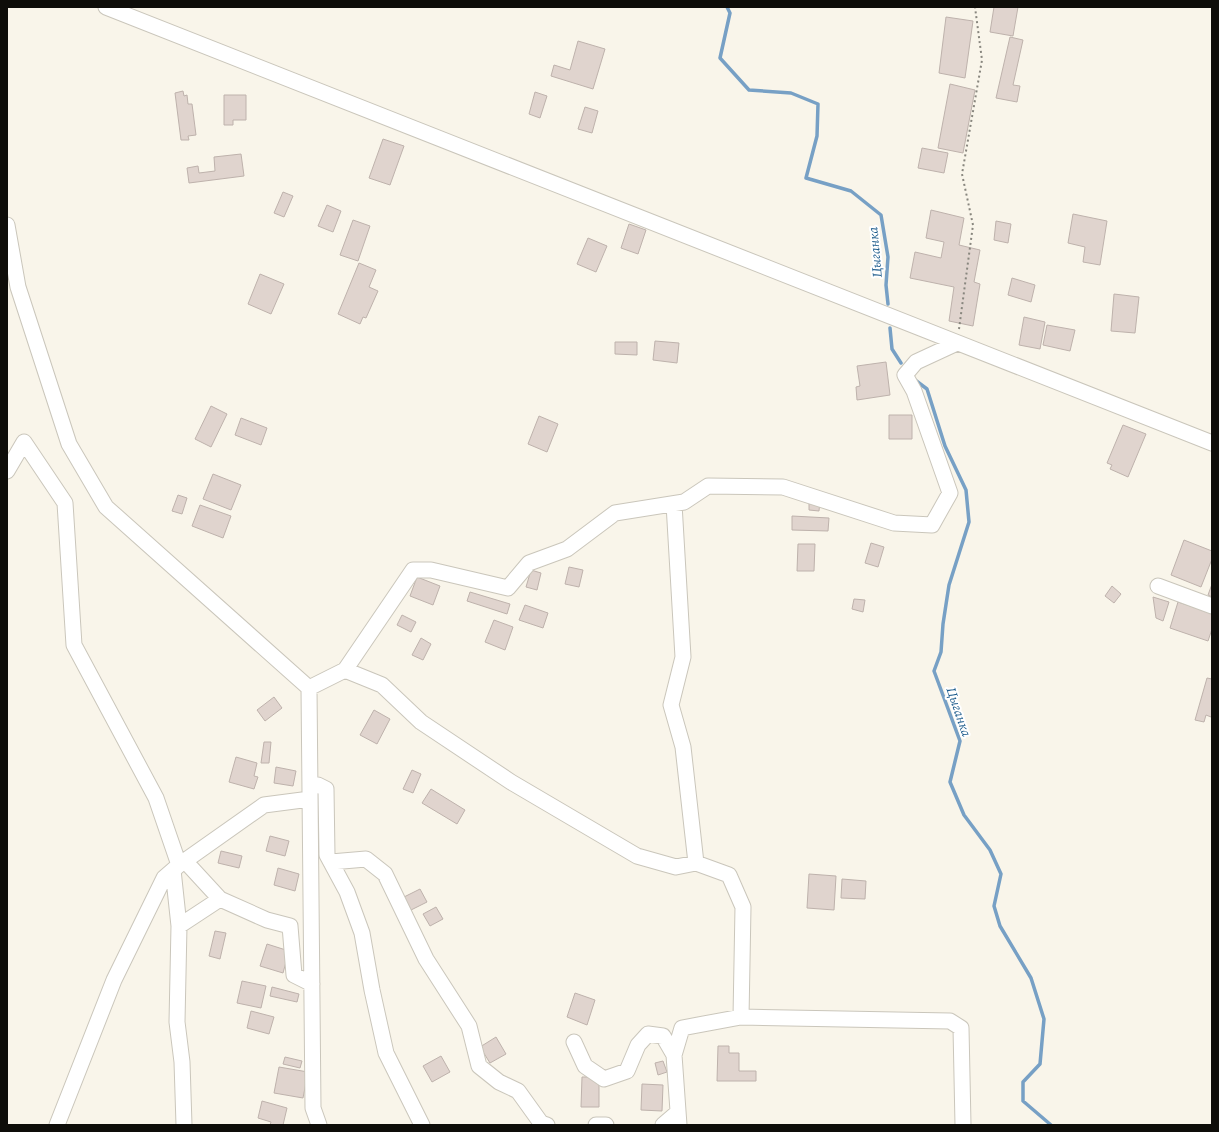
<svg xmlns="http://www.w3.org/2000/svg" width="1219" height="1132" viewBox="0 0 1219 1132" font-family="'Source Serif 4',serif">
<rect width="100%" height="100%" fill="#f9f5ea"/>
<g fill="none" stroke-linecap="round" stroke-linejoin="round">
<!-- stream -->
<path stroke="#77a0c5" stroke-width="3.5" d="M 727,7 L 730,13 L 720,58 L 749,90 L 791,93 L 818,104 L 817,136 L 806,178 L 851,191 L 881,215 L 888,257 L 886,285 L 888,304
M 890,328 L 892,349 L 901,363
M 915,380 L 927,389 L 945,446 L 966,490 L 969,522 L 949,585 L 943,624 L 941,652 L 934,671 L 960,741 L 950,782 L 964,815 L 990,850 L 1001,874 L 994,906 L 1000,926 L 1031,978 L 1044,1019 L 1040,1064 L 1023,1082 L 1023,1101 L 1051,1125"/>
</g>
<!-- building -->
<path fill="#e0d4ce" stroke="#beb2ac" d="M 994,7 L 1018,7 L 1013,36 L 990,32 Z
M 946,17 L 973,21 L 965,78 L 939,73 Z
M 1010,37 L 1023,40 L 1013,85 L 1020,86 L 1017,102 L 996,98 Z
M 578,41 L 605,49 L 593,89 L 551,76 L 554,65 L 570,70 Z
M 950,84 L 975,90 L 963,153 L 938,148 Z
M 183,91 L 184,96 L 187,95 L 188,104 L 192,104 L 196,135 L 188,136 L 189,140 L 181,140 L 175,93 Z
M 535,92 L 547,96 L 540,118 L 529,114 Z
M 224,95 L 246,95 L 246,120 L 233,120 L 233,125 L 224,125 Z
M 585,107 L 598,111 L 592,133 L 578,129 Z
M 383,139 L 404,146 L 390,185 L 369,178 Z
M 922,148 L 948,153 L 944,173 L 918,168 Z
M 241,154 L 244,176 L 189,183 L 187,168 L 198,166 L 199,173 L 215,171 L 214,157 Z
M 283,192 L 293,196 L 284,217 L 274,213 Z
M 327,205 L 341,211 L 333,232 L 318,226 Z
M 931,210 L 964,218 L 959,245 L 980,250 L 974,282 L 980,284 L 973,326 L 949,321 L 954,287 L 910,278 L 915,252 L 941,258 L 944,242 L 926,238 Z
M 1073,214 L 1107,221 L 1100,265 L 1083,262 L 1085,247 L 1068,243 Z
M 353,220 L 370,226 L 358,261 L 340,255 Z
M 996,221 L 1011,224 L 1008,243 L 994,240 Z
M 629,224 L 646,230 L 638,254 L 621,248 Z
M 588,238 L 607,246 L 596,272 L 577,264 Z
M 359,263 L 376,270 L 369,287 L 378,291 L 366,318 L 363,317 L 360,324 L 338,314 Z
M 260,274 L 284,284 L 271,314 L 248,304 Z
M 1012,278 L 1035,285 L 1031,302 L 1008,295 Z
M 1114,294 L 1139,297 L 1135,333 L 1111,331 Z
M 1024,317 L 1045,322 L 1040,349 L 1019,345 Z
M 1047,325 L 1075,330 L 1070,351 L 1043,345 Z
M 655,341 L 679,343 L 677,363 L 653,360 Z
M 615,342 L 637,342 L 637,355 L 615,354 Z
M 886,362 L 890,395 L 857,400 L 856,387 L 860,386 L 857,366 Z
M 211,406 L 227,414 L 211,447 L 195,439 Z
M 889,415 L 912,415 L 912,439 L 889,439 Z
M 539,416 L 558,424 L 547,452 L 528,444 Z
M 241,418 L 267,428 L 261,445 L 235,435 Z
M 1123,425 L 1146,434 L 1128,477 L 1110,469 L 1112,465 L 1107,463 Z
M 213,474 L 241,485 L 231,510 L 203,499 Z
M 178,495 L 187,498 L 182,514 L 172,511 Z
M 809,501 L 820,501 L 819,511 L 809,510 Z
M 200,505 L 231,516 L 223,538 L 192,526 Z
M 792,516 L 829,518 L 828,531 L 792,530 Z
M 1184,540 L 1212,551 L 1212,559 L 1201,587 L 1171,575 Z
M 871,543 L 884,547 L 878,567 L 865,563 Z
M 798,544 L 815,544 L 814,571 L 797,571 Z
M 569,567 L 583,570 L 579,587 L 565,584 Z
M 531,570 L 541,573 L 537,590 L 526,587 Z
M 417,577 L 440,586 L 433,605 L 410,596 Z
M 1212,584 L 1212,597 L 1208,595 Z
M 1112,586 L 1121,594 L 1114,603 L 1105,596 Z
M 470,592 L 510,604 L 507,614 L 467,601 Z
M 1153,597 L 1169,602 L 1163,621 L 1156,618 Z
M 854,599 L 865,600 L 863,612 L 852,609 Z
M 1178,602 L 1212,613 L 1212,629 L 1208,641 L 1170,628 Z
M 525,605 L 548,613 L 543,628 L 519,620 Z
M 402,615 L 416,622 L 411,632 L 397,625 Z
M 494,620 L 513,627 L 505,650 L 485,642 Z
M 421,638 L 431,644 L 423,660 L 412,655 Z
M 1207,678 L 1212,679 L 1212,714 L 1211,717 L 1206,715 L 1204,722 L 1195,720 Z
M 274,697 L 282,708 L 265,721 L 257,710 Z
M 374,710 L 390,719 L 377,744 L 360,735 Z
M 264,742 L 271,742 L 269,763 L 261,763 Z
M 236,757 L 257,763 L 254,776 L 258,777 L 254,789 L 229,782 Z
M 276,767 L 296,771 L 293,786 L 274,783 Z
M 412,770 L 421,774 L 413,793 L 403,789 Z
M 431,789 L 465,810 L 457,824 L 422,803 Z
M 270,836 L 289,841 L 285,856 L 266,851 Z
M 221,851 L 242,856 L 239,868 L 218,863 Z
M 278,868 L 299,874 L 295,891 L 274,885 Z
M 809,874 L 836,876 L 834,910 L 807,908 Z
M 842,879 L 866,881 L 865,899 L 841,898 Z
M 420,889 L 427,902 L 411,910 L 404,897 Z
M 436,907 L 443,919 L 430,926 L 423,914 Z
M 215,931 L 226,933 L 220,959 L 209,956 Z
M 267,944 L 289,951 L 283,973 L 260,966 Z
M 242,981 L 266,986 L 261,1008 L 237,1003 Z
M 272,987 L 299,994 L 297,1002 L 270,996 Z
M 575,993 L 595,1000 L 587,1025 L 567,1017 Z
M 251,1011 L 274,1017 L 269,1034 L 247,1028 Z
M 496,1037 L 506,1054 L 490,1063 L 480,1047 Z
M 718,1046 L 729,1046 L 729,1053 L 739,1053 L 739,1071 L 756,1071 L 756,1081 L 717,1081 Z
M 441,1056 L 450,1072 L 432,1082 L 423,1066 Z
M 285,1057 L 302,1061 L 300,1068 L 283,1064 Z
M 663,1061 L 667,1072 L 658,1075 L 655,1063 Z
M 279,1067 L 308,1072 L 303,1098 L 274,1093 Z
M 582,1077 L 599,1077 L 599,1107 L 581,1107 Z
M 642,1084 L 663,1085 L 662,1111 L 641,1110 Z
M 262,1101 L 287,1108 L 283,1125 L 270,1125 L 271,1122 L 258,1118 Z"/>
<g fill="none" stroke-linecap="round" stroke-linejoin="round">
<defs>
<path id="minor" d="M 106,7 L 1212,443
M 7,225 L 18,287 L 69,444 L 106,507 L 309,688 L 313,1108 L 319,1125
M 7,471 L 24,442 L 65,503 L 74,645 L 156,798 L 179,865 L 264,805 L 310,799
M 674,504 L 683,657 L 671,705 L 683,747 L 696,863 L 729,875 L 743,907 L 741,1017 L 950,1021 L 961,1028 L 963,1125
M 1158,586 L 1212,606
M 345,670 L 382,685 L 421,722 L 511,782 L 637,856 L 676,867 L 696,863
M 309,688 L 345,670 L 413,570 L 431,570 L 508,588 L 529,563 L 567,549 L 615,513 L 684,502 L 708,486 L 783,487 L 894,523 L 932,525 L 950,493 L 914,391 L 905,375 L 916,362 L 957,343
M 310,787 L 318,785 L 326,789 L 327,855 L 347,892 L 362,933 L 372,990 L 386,1053 L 422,1125
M 185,861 L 220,899
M 331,862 L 366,859 L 385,874 L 426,959 L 469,1026 L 479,1066 L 499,1082 L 518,1091 L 541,1123 L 547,1125
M 173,870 L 179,926 L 177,1022 L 182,1062 L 184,1125
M 179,926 L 220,899 L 267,920 L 290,926 L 294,975 L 312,984
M 574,1042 L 585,1066 L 604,1079 L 627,1071 L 638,1045 L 648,1034 L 663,1036 L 674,1055
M 57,1125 L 114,980 L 164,878 L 179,865
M 596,1125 L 606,1125
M 663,1125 L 677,1113
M 679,1125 L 674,1055 L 682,1028 L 741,1017"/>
</defs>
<!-- minor casing -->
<use href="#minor" stroke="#cac6bb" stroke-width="17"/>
<!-- path -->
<path stroke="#88867e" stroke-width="2" stroke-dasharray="2 3" stroke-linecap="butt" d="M 959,329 L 973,225 L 962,174 L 982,60 L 975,7"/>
<!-- minor -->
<use href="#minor" stroke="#fff" stroke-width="15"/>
</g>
<g text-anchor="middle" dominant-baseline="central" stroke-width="4" stroke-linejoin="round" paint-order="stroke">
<!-- water labels -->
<g font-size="13" font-style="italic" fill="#1b5a8b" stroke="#fff">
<text transform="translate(875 252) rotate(-95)">Цыганка</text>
<text transform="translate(959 712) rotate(71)">Цыганка</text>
</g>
</g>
<!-- border -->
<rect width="1219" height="1132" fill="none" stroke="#0e0d09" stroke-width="16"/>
</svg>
